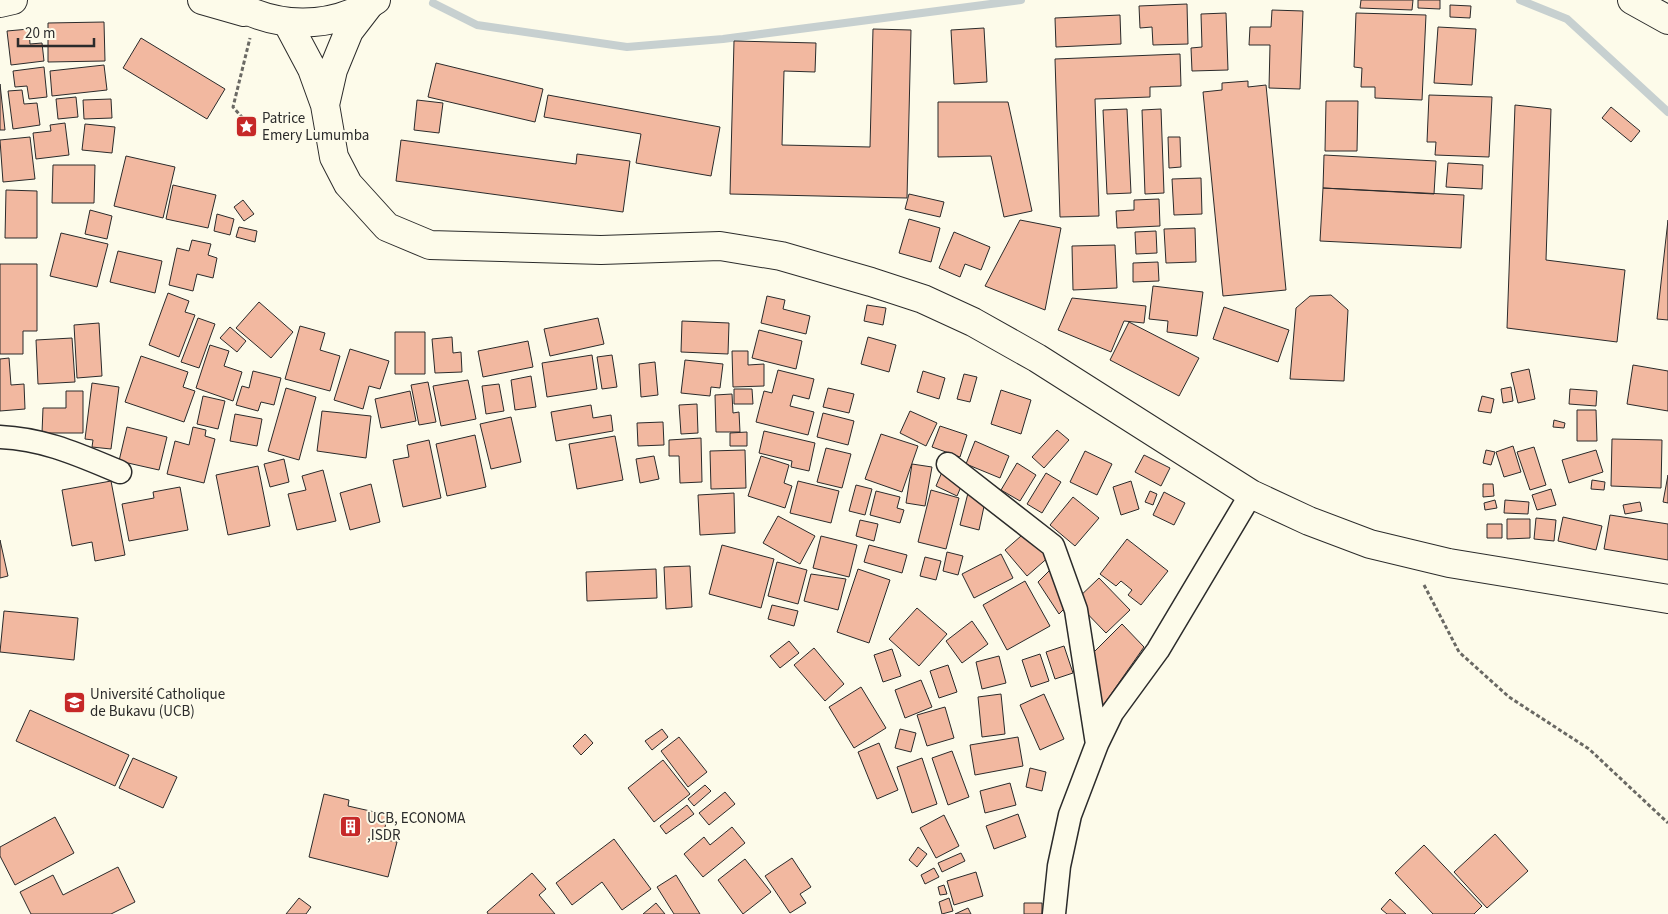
<svg xmlns="http://www.w3.org/2000/svg" width="1668" height="914" viewBox="0 0 1668 914" font-family="'Source Sans 3',sans-serif">
<rect width="100%" height="100%" fill="#fdfbea"/>
<g fill="none" stroke-linecap="round" stroke-linejoin="round">
<!-- stream -->
<path stroke="#c7d0d0" stroke-width="8" d="M 1520,0 L 1567,19 L 1668,112
M 433,3 L 477,25 L 627,47 L 723,39 L 1021,0"/>
</g>
<!-- building -->
<path fill="#f2b8a0" stroke="#2b2b2b" d="M 1361,0 L 1413,0 L 1412,10 L 1360,8 Z
M 1418,0 L 1440,0 L 1440,9 L 1418,8 Z
M 1187,4 L 1188,44 L 1153,45 L 1152,27 L 1140,28 L 1139,6 Z
M 1450,5 L 1471,6 L 1470,18 L 1450,17 Z
M 1272,10 L 1303,11 L 1300,89 L 1269,88 L 1270,45 L 1249,45 L 1250,27 L 1271,27 Z
M 1226,13 L 1228,70 L 1192,71 L 1191,48 L 1202,47 L 1201,14 Z
M 1356,13 L 1426,15 L 1422,100 L 1375,98 L 1375,87 L 1361,87 L 1362,68 L 1354,67 Z
M 1120,15 L 1121,44 L 1056,47 L 1055,18 Z
M 104,22 L 105,61 L 48,62 L 48,23 Z
M 1438,27 L 1476,29 L 1472,85 L 1434,83 Z
M 984,28 L 987,82 L 954,84 L 951,30 Z
M 29,29 L 30,44 L 42,43 L 44,61 L 11,65 L 7,31 Z
M 873,29 L 911,30 L 907,198 L 730,194 L 734,41 L 816,43 L 815,72 L 784,71 L 782,145 L 870,147 Z
M 141,38 L 225,89 L 207,119 L 123,68 Z
M 1180,54 L 1181,86 L 1150,87 L 1150,97 L 1095,99 L 1099,216 L 1060,217 L 1055,59 Z
M 436,63 L 543,89 L 535,122 L 428,97 Z
M 104,65 L 107,90 L 52,96 L 50,71 Z
M 44,67 L 47,97 L 29,99 L 27,86 L 15,87 L 13,71 Z
M 1248,81 L 1248,87 L 1266,85 L 1286,290 L 1223,296 L 1203,92 L 1222,90 L 1222,83 Z
M 0,84 L 5,130 L 0,130 Z
M 22,90 L 24,104 L 37,103 L 40,125 L 13,129 L 8,91 Z
M 548,95 L 720,127 L 711,176 L 636,163 L 641,134 L 544,117 Z
M 1429,95 L 1492,97 L 1489,157 L 1435,155 L 1436,142 L 1427,142 Z
M 76,97 L 78,117 L 58,119 L 56,99 Z
M 111,99 L 112,118 L 84,119 L 83,100 Z
M 417,100 L 443,103 L 439,133 L 414,130 Z
M 1326,101 L 1358,101 L 1357,151 L 1325,151 Z
M 938,102 L 1008,102 L 1032,211 L 1004,217 L 991,156 L 938,157 Z
M 1515,105 L 1551,109 L 1546,260 L 1625,270 L 1617,342 L 1507,328 Z
M 1611,107 L 1640,131 L 1631,142 L 1602,118 Z
M 1127,109 L 1131,193 L 1107,194 L 1103,110 Z
M 1161,109 L 1164,193 L 1145,194 L 1142,110 Z
M 65,123 L 69,155 L 36,159 L 33,133 L 51,131 L 50,125 Z
M 85,124 L 115,127 L 112,153 L 82,150 Z
M 30,137 L 35,179 L 3,182 L 0,140 Z
M 1168,137 L 1180,137 L 1181,167 L 1169,168 Z
M 401,140 L 576,164 L 577,154 L 630,161 L 623,212 L 396,181 Z
M 1324,155 L 1436,161 L 1434,194 L 1323,188 Z
M 126,156 L 175,167 L 163,218 L 114,206 Z
M 1448,163 L 1483,165 L 1482,189 L 1446,187 Z
M 53,165 L 95,165 L 94,203 L 52,203 Z
M 1201,178 L 1202,214 L 1174,215 L 1172,179 Z
M 173,185 L 216,195 L 208,228 L 166,219 Z
M 1323,188 L 1464,195 L 1461,248 L 1320,241 Z
M 6,190 L 37,191 L 37,238 L 5,238 Z
M 909,194 L 944,202 L 940,217 L 905,209 Z
M 1159,199 L 1160,226 L 1117,228 L 1116,211 L 1134,210 L 1134,200 Z
M 243,200 L 254,214 L 244,221 L 234,207 Z
M 90,210 L 112,216 L 107,239 L 85,234 Z
M 217,214 L 234,219 L 230,235 L 214,231 Z
M 909,219 L 940,228 L 931,262 L 899,253 Z
M 1020,220 L 1061,228 L 1045,310 L 985,286 Z
M 1668,220 L 1668,320 L 1657,319 Z
M 239,227 L 257,231 L 255,242 L 236,237 Z
M 1195,228 L 1196,262 L 1166,263 L 1164,229 Z
M 1156,231 L 1157,253 L 1136,254 L 1135,232 Z
M 954,232 L 990,247 L 981,270 L 965,264 L 960,277 L 939,268 Z
M 61,233 L 108,244 L 97,287 L 50,276 Z
M 192,240 L 211,244 L 208,255 L 217,258 L 213,278 L 197,274 L 193,291 L 169,285 L 177,248 L 189,251 Z
M 1115,245 L 1117,288 L 1073,290 L 1072,246 Z
M 118,251 L 162,261 L 155,293 L 110,282 Z
M 1158,262 L 1159,281 L 1133,282 L 1133,263 Z
M 0,264 L 37,264 L 37,331 L 23,331 L 23,354 L 0,354 Z
M 1153,286 L 1203,292 L 1197,336 L 1167,332 L 1168,321 L 1149,319 Z
M 168,293 L 189,301 L 185,312 L 195,315 L 179,357 L 149,345 Z
M 1331,295 L 1348,310 L 1344,381 L 1290,379 L 1296,308 L 1310,296 Z
M 767,296 L 785,300 L 783,309 L 810,316 L 806,334 L 761,323 Z
M 1072,298 L 1146,306 L 1144,323 L 1124,321 L 1111,352 L 1058,330 Z
M 259,302 L 293,332 L 271,358 L 236,328 Z
M 867,305 L 886,308 L 883,325 L 864,321 Z
M 1224,307 L 1289,330 L 1278,362 L 1213,339 Z
M 198,318 L 215,324 L 199,368 L 181,362 Z
M 598,318 L 604,344 L 550,356 L 544,329 Z
M 682,321 L 729,323 L 728,354 L 681,352 Z
M 1129,322 L 1199,358 L 1179,396 L 1110,360 Z
M 99,323 L 102,376 L 77,378 L 74,325 Z
M 300,326 L 325,333 L 320,350 L 340,356 L 330,391 L 285,379 Z
M 230,327 L 246,341 L 237,352 L 220,338 Z
M 759,330 L 802,341 L 796,369 L 752,358 Z
M 395,332 L 425,332 L 425,374 L 395,374 Z
M 452,337 L 453,353 L 461,352 L 462,372 L 435,373 L 432,339 Z
M 868,337 L 896,345 L 889,372 L 861,364 Z
M 72,338 L 75,382 L 38,384 L 36,340 Z
M 528,341 L 533,367 L 483,377 L 478,351 Z
M 210,345 L 229,351 L 224,366 L 242,372 L 233,401 L 196,388 Z
M 350,349 L 389,361 L 380,389 L 369,386 L 363,409 L 334,400 Z
M 732,351 L 748,351 L 748,365 L 764,364 L 764,386 L 733,387 Z
M 592,355 L 597,389 L 547,397 L 542,363 Z
M 612,355 L 617,387 L 602,389 L 597,357 Z
M 141,356 L 188,372 L 183,387 L 195,391 L 184,422 L 125,402 Z
M 9,358 L 11,385 L 24,384 L 25,409 L 0,411 L 0,359 Z
M 685,360 L 723,364 L 720,388 L 711,387 L 710,396 L 681,393 Z
M 655,362 L 658,395 L 641,397 L 639,364 Z
M 1633,365 L 1668,371 L 1668,411 L 1627,404 Z
M 1529,369 L 1535,399 L 1518,403 L 1511,373 Z
M 778,370 L 814,379 L 809,399 L 793,395 L 790,406 L 814,412 L 808,435 L 756,422 L 764,391 L 772,393 Z
M 253,371 L 281,378 L 274,405 L 261,402 L 258,411 L 236,405 L 242,386 L 249,388 Z
M 923,371 L 945,378 L 939,399 L 917,392 Z
M 964,374 L 977,377 L 970,402 L 957,399 Z
M 531,376 L 536,407 L 515,410 L 511,380 Z
M 468,380 L 476,419 L 441,426 L 433,386 Z
M 428,382 L 436,422 L 419,425 L 411,385 Z
M 92,383 L 119,387 L 111,449 L 92,447 L 93,440 L 85,439 Z
M 499,384 L 504,411 L 486,414 L 482,386 Z
M 1511,387 L 1513,401 L 1503,403 L 1501,389 Z
M 286,388 L 316,397 L 299,460 L 268,451 Z
M 828,388 L 854,394 L 849,413 L 823,407 Z
M 734,389 L 752,389 L 753,404 L 734,404 Z
M 1570,389 L 1597,391 L 1596,406 L 1569,404 Z
M 1001,390 L 1031,400 L 1021,434 L 991,424 Z
M 66,391 L 83,391 L 83,433 L 42,433 L 43,408 L 66,408 Z
M 410,391 L 416,421 L 381,428 L 375,399 Z
M 732,394 L 733,413 L 739,412 L 740,432 L 716,432 L 715,395 Z
M 203,396 L 225,401 L 218,429 L 197,424 Z
M 1482,396 L 1494,399 L 1491,413 L 1478,411 Z
M 697,404 L 698,433 L 681,434 L 679,405 Z
M 591,405 L 593,418 L 611,415 L 613,431 L 556,441 L 551,412 Z
M 1577,410 L 1596,410 L 1597,441 L 1577,441 Z
M 322,411 L 371,416 L 366,458 L 317,451 Z
M 910,411 L 937,423 L 926,446 L 900,433 Z
M 823,413 L 854,421 L 848,445 L 817,437 Z
M 235,414 L 262,419 L 257,446 L 230,441 Z
M 511,417 L 521,462 L 491,469 L 480,424 Z
M 1554,420 L 1565,423 L 1564,428 L 1553,427 Z
M 663,422 L 664,445 L 638,446 L 637,423 Z
M 940,426 L 967,435 L 960,457 L 932,447 Z
M 127,427 L 167,437 L 159,470 L 119,461 Z
M 193,427 L 206,430 L 205,436 L 215,439 L 204,483 L 167,474 L 175,441 L 189,445 Z
M 1057,430 L 1069,440 L 1044,468 L 1032,457 Z
M 764,431 L 815,443 L 809,471 L 791,467 L 792,461 L 759,453 Z
M 747,432 L 747,446 L 730,446 L 730,433 Z
M 881,434 L 918,446 L 902,492 L 865,479 Z
M 475,435 L 486,487 L 447,496 L 436,444 Z
M 615,436 L 623,480 L 577,489 L 569,444 Z
M 701,438 L 702,482 L 680,483 L 679,456 L 669,456 L 669,440 Z
M 1612,439 L 1662,440 L 1661,488 L 1611,486 Z
M 429,440 L 441,498 L 403,507 L 393,460 L 409,457 L 407,445 Z
M 975,441 L 1009,456 L 1000,478 L 966,464 Z
M 1513,446 L 1521,472 L 1504,477 L 1496,452 Z
M 1534,447 L 1546,485 L 1530,490 L 1517,452 Z
M 826,448 L 851,454 L 842,488 L 817,482 Z
M 745,450 L 746,488 L 711,489 L 710,451 Z
M 1486,450 L 1495,452 L 1491,465 L 1483,463 Z
M 1596,450 L 1603,472 L 1569,483 L 1562,460 Z
M 1085,451 L 1112,464 L 1097,495 L 1070,482 Z
M 1144,455 L 1170,468 L 1161,486 L 1135,472 Z
M 654,456 L 659,479 L 640,483 L 636,459 Z
M 761,456 L 789,465 L 784,483 L 792,486 L 785,508 L 748,496 Z
M 284,459 L 289,482 L 270,487 L 264,464 Z
M 1017,463 L 1036,475 L 1020,501 L 1001,490 Z
M 912,464 L 932,467 L 925,506 L 906,503 Z
M 258,466 L 270,526 L 228,535 L 216,475 Z
M 323,470 L 336,521 L 297,530 L 288,494 L 306,490 L 302,476 Z
M 942,472 L 963,482 L 957,496 L 936,486 Z
M 1046,473 L 1061,482 L 1042,513 L 1027,504 Z
M 1668,475 L 1668,503 L 1663,502 Z
M 1592,480 L 1605,482 L 1604,490 L 1591,489 Z
M 111,481 L 125,555 L 95,561 L 92,542 L 72,546 L 62,490 Z
M 798,481 L 839,491 L 831,523 L 790,513 Z
M 1131,481 L 1139,509 L 1121,515 L 1113,487 Z
M 371,484 L 380,522 L 350,530 L 340,493 Z
M 1483,484 L 1493,484 L 1494,496 L 1483,497 Z
M 856,485 L 872,489 L 865,515 L 849,511 Z
M 180,487 L 188,530 L 129,541 L 122,504 L 154,498 L 153,492 Z
M 1551,489 L 1556,505 L 1537,510 L 1532,495 Z
M 931,490 L 959,498 L 946,549 L 918,542 Z
M 876,491 L 900,497 L 897,508 L 904,510 L 900,523 L 870,515 Z
M 1150,491 L 1157,494 L 1153,505 L 1145,502 Z
M 1164,492 L 1185,503 L 1174,525 L 1153,515 Z
M 734,493 L 735,533 L 700,535 L 698,495 Z
M 968,493 L 986,497 L 979,530 L 960,525 Z
M 1073,497 L 1099,518 L 1075,546 L 1050,525 Z
M 1495,500 L 1497,508 L 1485,510 L 1484,503 Z
M 1505,500 L 1529,502 L 1528,514 L 1504,513 Z
M 1640,502 L 1642,511 L 1625,514 L 1623,505 Z
M 1610,515 L 1668,524 L 1668,560 L 1604,549 Z
M 778,516 L 815,536 L 800,564 L 763,543 Z
M 1563,517 L 1602,526 L 1596,550 L 1558,541 Z
M 1536,518 L 1556,520 L 1554,541 L 1534,539 Z
M 1507,519 L 1530,519 L 1530,538 L 1507,539 Z
M 860,520 L 878,524 L 874,541 L 856,536 Z
M 1487,524 L 1502,524 L 1502,538 L 1487,538 Z
M 1029,529 L 1051,555 L 1027,576 L 1005,550 Z
M 821,536 L 857,545 L 849,577 L 813,568 Z
M 1127,539 L 1168,571 L 1141,605 L 1128,595 L 1132,590 L 1121,581 L 1116,586 L 1100,574 Z
M 0,540 L 8,576 L 0,578 Z
M 722,545 L 774,559 L 761,608 L 709,594 Z
M 869,545 L 907,555 L 902,573 L 864,562 Z
M 947,552 L 963,556 L 958,575 L 943,571 Z
M 1001,554 L 1013,578 L 974,598 L 962,574 Z
M 925,557 L 941,561 L 936,580 L 920,576 Z
M 777,562 L 807,570 L 798,604 L 768,596 Z
M 690,566 L 692,607 L 666,609 L 664,567 Z
M 1052,568 L 1067,606 L 1059,614 L 1038,582 Z
M 656,569 L 657,598 L 587,601 L 586,572 Z
M 858,569 L 890,580 L 869,643 L 837,632 Z
M 811,574 L 846,579 L 838,610 L 804,601 Z
M 1099,578 L 1130,610 L 1106,633 L 1075,601 Z
M 1025,581 L 1050,626 L 1007,650 L 983,605 Z
M 772,605 L 798,611 L 794,626 L 768,619 Z
M 917,608 L 947,634 L 919,666 L 889,639 Z
M 4,611 L 78,618 L 74,660 L 0,652 Z
M 972,621 L 988,644 L 962,663 L 946,641 Z
M 1122,624 L 1144,647 L 1102,707 L 1088,658 Z
M 789,641 L 799,653 L 780,668 L 770,656 Z
M 1064,646 L 1073,673 L 1055,679 L 1046,652 Z
M 814,648 L 844,684 L 825,701 L 794,665 Z
M 892,649 L 901,676 L 883,682 L 874,655 Z
M 1040,654 L 1049,681 L 1031,687 L 1022,660 Z
M 999,656 L 1006,683 L 982,689 L 976,662 Z
M 948,665 L 957,692 L 939,698 L 930,671 Z
M 921,680 L 932,707 L 905,718 L 895,690 Z
M 861,687 L 886,728 L 854,748 L 829,707 Z
M 1001,694 L 1005,734 L 982,737 L 978,697 Z
M 1044,694 L 1064,739 L 1040,750 L 1020,705 Z
M 945,707 L 954,738 L 927,746 L 917,715 Z
M 30,710 L 129,755 L 115,786 L 16,741 Z
M 662,729 L 668,737 L 652,750 L 645,741 Z
M 900,729 L 916,733 L 911,752 L 895,748 Z
M 585,734 L 593,743 L 581,755 L 573,746 Z
M 679,737 L 707,772 L 688,787 L 661,751 Z
M 1018,737 L 1023,766 L 975,775 L 970,745 Z
M 879,743 L 898,790 L 877,799 L 858,752 Z
M 952,751 L 969,797 L 948,805 L 932,758 Z
M 133,758 L 177,777 L 163,808 L 119,788 Z
M 922,758 L 937,804 L 912,813 L 897,767 Z
M 663,760 L 690,794 L 654,822 L 628,788 Z
M 1030,768 L 1046,772 L 1042,791 L 1026,787 Z
M 1010,783 L 1016,805 L 985,813 L 980,791 Z
M 705,785 L 711,791 L 694,806 L 688,799 Z
M 725,792 L 735,804 L 709,825 L 699,813 Z
M 324,794 L 349,800 L 348,806 L 388,815 L 382,839 L 397,842 L 388,877 L 309,857 Z
M 687,805 L 694,814 L 666,834 L 660,826 Z
M 1018,814 L 1026,837 L 994,849 L 986,826 Z
M 944,815 L 959,846 L 936,858 L 920,828 Z
M 55,817 L 74,853 L 15,885 L 0,856 L 0,847 Z
M 732,827 L 745,843 L 703,877 L 684,854 L 704,837 L 710,845 Z
M 1495,834 L 1528,871 L 1487,908 L 1454,872 Z
M 614,839 L 651,889 L 622,910 L 602,882 L 572,905 L 556,883 Z
M 1424,845 L 1482,906 L 1474,914 L 1433,914 L 1395,873 Z
M 918,847 L 927,854 L 917,867 L 909,860 Z
M 961,853 L 965,861 L 942,872 L 938,863 Z
M 792,858 L 811,887 L 800,894 L 806,903 L 790,913 L 765,876 Z
M 745,859 L 771,892 L 743,914 L 718,880 Z
M 118,867 L 135,902 L 111,914 L 31,914 L 20,892 L 53,875 L 63,895 Z
M 934,868 L 939,877 L 925,884 L 921,875 Z
M 976,872 L 983,896 L 954,905 L 947,881 Z
M 532,873 L 546,889 L 539,895 L 555,914 L 488,914 L 487,912 Z
M 676,875 L 700,914 L 674,914 L 657,887 Z
M 944,885 L 947,894 L 940,895 L 938,887 Z
M 299,898 L 311,907 L 306,914 L 286,914 Z
M 949,898 L 953,911 L 942,914 L 939,902 Z
M 1390,899 L 1406,914 L 1387,914 L 1381,909 Z
M 656,903 L 665,914 L 643,914 Z
M 1024,903 L 1042,903 L 1042,914 L 1024,914 Z
M 968,908 L 971,914 L 955,914 Z"/>
<g fill="none" stroke-linecap="round" stroke-linejoin="round">
<defs>
<path id="street" d="M 0,437 C 45,439 79,455 120,472
M 948,464 L 1053,546 L 1076,610 L 1097,744
M 1054,914 L 1059,866 L 1070,815 L 1097,744 L 1112,713 L 1158,650 L 1251,494"/>
<path id="secondary" d="M 287,22 L 312,69 L 325,105 L 334,157 L 348,184 L 387,227 L 430,245 L 601,250 L 720,246 L 781,256 L 871,282 L 923,299 L 973,322 L 1037,358 L 1251,494 L 1309,521 L 1370,544 L 1449,563 L 1668,599
M 325,105 L 333,70 L 349,31 L 369,5"/>
<path id="highway" d="M 202,0 L 244,12
M 228,0 C 273,29 331,31 376,0
M 1632,0 L 1668,20
M 0,3 L 13,0"/>
</defs>
<!-- street casing -->
<use href="#street" stroke="#2b2b2b" stroke-width="25"/>
<!-- secondary casing -->
<use href="#secondary" stroke="#2b2b2b" stroke-width="30"/>
<!-- highway casing -->
<use href="#highway" stroke="#2b2b2b" stroke-width="30"/>
<!-- path -->
<path stroke="#6a6964" stroke-width="3" stroke-dasharray="4 2.5" stroke-linecap="butt" d="M 247,123 L 233,107 L 250,38
M 1424,585 L 1459,652 L 1509,697 L 1589,749 L 1668,823"/>
<!-- street -->
<use href="#street" stroke="#fdfbea" stroke-width="22"/>
<!-- secondary -->
<use href="#secondary" stroke="#fdfbea" stroke-width="28"/>
<!-- highway -->
<use href="#highway" stroke="#fdfbea" stroke-width="28"/>
</g>
<!-- icons -->
<defs>
<symbol id="sight-square" viewBox="-11 -11 22 22"><rect x="-9" y="-9" width="18" height="18" rx="4" fill="#c62828" stroke="#fdfbea"/><path d="M0-6L1.8-2.2L6-1.7L2.9 1.2L3.7 5.4L0 3.3L-3.7 5.4L-2.9 1.2L-6-1.7L-1.8-2.2Z" fill="#fff"/></symbol>
<symbol id="university-square" viewBox="-11 -11 22 22"><rect x="-9" y="-9" width="18" height="18" rx="4" fill="#c62828" stroke="#fdfbea"/><path d="M0-5L7-2L0 1L-7-2ZM-4 1L0 2.5L4 1V4Q0 6-4 4Z" fill="#fff"/></symbol>
<symbol id="building-square" viewBox="-11 -11 22 22"><rect x="-9" y="-9" width="18" height="18" rx="4" fill="#c62828" stroke="#fdfbea"/><path d="M-4-6H4V6H1V3H-1V6H-4ZM-2.5-4.3h1.7v1.8h-1.7ZM.8-4.3h1.7v1.8H.8ZM-2.5-1h1.7V.8h-1.7ZM.8-1h1.7V.8H.8Z" fill="#fff"/></symbol>
</defs>
<g fill-rule="evenodd">
<use href="#sight-square" x="234" y="114" width="25" height="25"/>
<use href="#university-square" x="62" y="690" width="25" height="25"/>
<use href="#building-square" x="338" y="814" width="25" height="25"/>
</g>
<g text-anchor="middle" dominant-baseline="central" stroke-width="4" stroke-linejoin="round" paint-order="stroke">
<!-- poi labels -->
<g font-size="15" fill="#2b2b2b" stroke="#fdfbea" text-anchor="start">
<text x="262" y="118">Patrice<tspan x="262" dy="17">Emery Lumumba</tspan></text>
<text x="90" y="694">Université Catholique<tspan x="90" dy="17">de Bukavu (UCB)</tspan></text>
<text x="367" y="818">UCB, ECONOMA<tspan x="367" dy="17">,ISDR</tspan></text>
</g>
</g>
<!-- scale -->
<path d="M18 38v8h76v-8" fill="none" stroke="#2b2b2b" stroke-width="2.5"/>
<text x="25" y="38" font-size="15" fill="#2b2b2b" stroke="#fdfbea" stroke-width="4" paint-order="stroke">20 m</text>
</svg>
